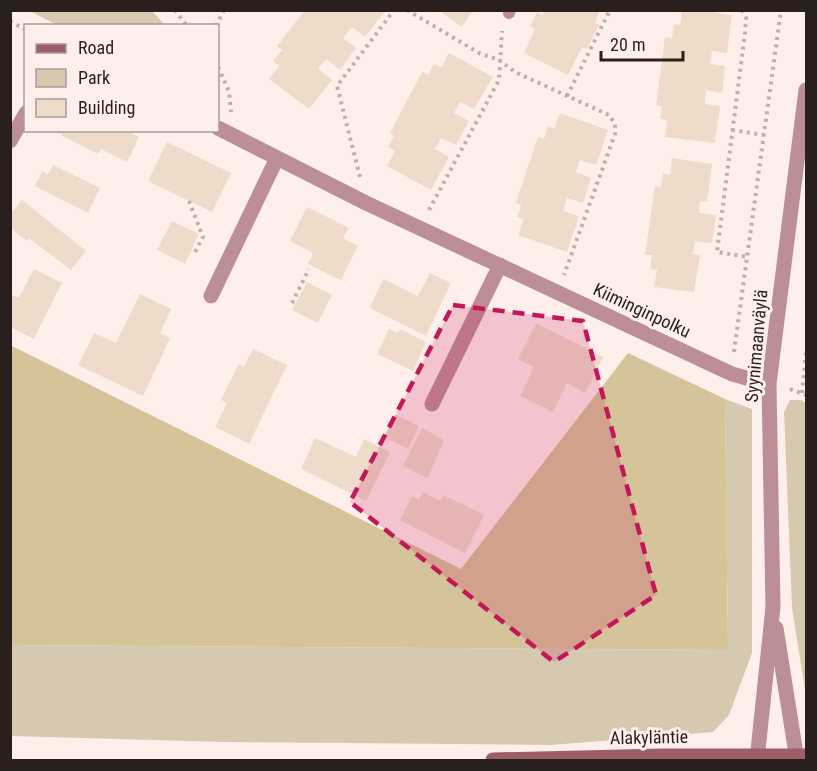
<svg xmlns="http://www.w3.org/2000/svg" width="817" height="771" viewBox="0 0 817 771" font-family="'Roboto Condensed',sans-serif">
<rect width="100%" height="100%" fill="#ffefea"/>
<!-- green -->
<path fill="#d5caaf" d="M 30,11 L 152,11 L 165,25 L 57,25 Z
M 725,399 L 752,409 L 752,653 L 729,715 L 713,732 L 551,745 L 224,742 L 11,736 L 11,645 L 728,650 Z
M 790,400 L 801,400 L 806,403 L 806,696 L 792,608 L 784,412 Z"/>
<!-- forest -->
<path fill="#d5c399" d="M 10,345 L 461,569 L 628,353 L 725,399 L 728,650 L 11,645 Z"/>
<!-- building -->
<path fill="#efdbca" d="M 305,10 L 386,10 L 365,37 L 352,27 L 343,38 L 356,48 L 340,70 L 326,59 L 318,69 L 332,80 L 309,109 L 269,79 L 279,66 L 273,61 L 282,50 L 277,46 Z
M 438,10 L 473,10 L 462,27 Z
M 545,10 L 600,10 L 595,23 L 599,25 L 587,49 L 582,47 L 568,75 L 524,53 L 535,29 L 530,26 L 537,12 L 542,15 Z
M 682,10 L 698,10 L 732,15 L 727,53 L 712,51 L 710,64 L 725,66 L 722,93 L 706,90 L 705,104 L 720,106 L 715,143 L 665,137 L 667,120 L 660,119 L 662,106 L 656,105 L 665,37 L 672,38 L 674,24 L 680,25 Z
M 449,53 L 493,77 L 474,109 L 460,102 L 454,113 L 469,121 L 456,145 L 441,138 L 435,149 L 449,157 L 431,190 L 387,166 L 395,151 L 388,147 L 394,136 L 390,133 L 422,72 L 428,75 L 434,64 L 441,68 Z
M 560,113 L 608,130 L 596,165 L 580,160 L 576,172 L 591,178 L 583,203 L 567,198 L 563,211 L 579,216 L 567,252 L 518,235 L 524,219 L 517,217 L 521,205 L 516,203 L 538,137 L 544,139 L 548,126 L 554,129 Z
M 63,130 L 126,130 L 139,137 L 127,162 L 101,149 L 98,154 L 61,135 Z
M 167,142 L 231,173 L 212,212 L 148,181 Z
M 672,158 L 712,164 L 707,202 L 700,201 L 699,213 L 716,215 L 712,243 L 695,241 L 693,254 L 700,255 L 694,292 L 654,287 L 657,270 L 650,269 L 652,255 L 645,255 L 655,186 L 661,187 L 663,173 L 670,175 Z
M 53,165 L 100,188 L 88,213 L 35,186 L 42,171 L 48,175 Z
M 22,200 L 86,251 L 71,270 L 29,238 L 27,241 L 10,228 L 10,214 Z
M 307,207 L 349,228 L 343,238 L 358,246 L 341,280 L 308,264 L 313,253 L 290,241 Z
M 172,221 L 199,234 L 185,264 L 157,250 Z
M 34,269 L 62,283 L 34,339 L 10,327 L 10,294 L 19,298 Z
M 430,273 L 451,283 L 426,336 L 370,308 L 383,279 L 418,296 Z
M 307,282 L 332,295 L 318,323 L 292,310 Z
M 140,294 L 171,309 L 160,333 L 170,338 L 143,396 L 78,365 L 94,333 L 116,343 Z
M 536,323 L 603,357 L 585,393 L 567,383 L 553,412 L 520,396 L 534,367 L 518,359 Z
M 389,329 L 398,333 L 400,329 L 426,342 L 413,371 L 377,354 Z
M 253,349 L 287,365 L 249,444 L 215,427 L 227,403 L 221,400 L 239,364 L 244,367 Z
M 395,414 L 419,426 L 408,449 L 384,437 Z
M 422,428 L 444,440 L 428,478 L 403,466 Z
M 315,438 L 356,457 L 364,439 L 390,452 L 366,501 L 301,469 Z
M 423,492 L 440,501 L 443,495 L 484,515 L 465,553 L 400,520 L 412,496 L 419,500 Z"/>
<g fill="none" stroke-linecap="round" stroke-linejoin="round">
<!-- path -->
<path stroke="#beb0ac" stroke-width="4" stroke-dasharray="3 4.5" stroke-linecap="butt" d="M 175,10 L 187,26
M 407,10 L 479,53 L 499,60 L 515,72 L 609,115 L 615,124 L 615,134 L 564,275
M 742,10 L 746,18 L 745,33 L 717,252 L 748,257
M 10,21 L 26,30
M 216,26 L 224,10
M 218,67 L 229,91 L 231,112
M 567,96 L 610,10
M 58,130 L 62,133
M 732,130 L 764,135
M 360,177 L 337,86 L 394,10
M 189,201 L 203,237 L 195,252
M 429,210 L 499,80 L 502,31
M 292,303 L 309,269
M 734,352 L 781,10
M 790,389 L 806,395
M 802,393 L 806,353"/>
<!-- lane -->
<path stroke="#bb8f94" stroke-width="12" d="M 509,13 L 510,10"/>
<!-- street -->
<path stroke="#bb8f94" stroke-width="15" d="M 218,128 L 366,203 L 732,374 L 769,384
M 10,141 L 26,113
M 211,296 L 277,158
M 432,404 L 500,265
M 776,628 L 797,760
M 757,760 L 773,607 L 769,384 L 806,90"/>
<!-- secondary -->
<path stroke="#9c5e67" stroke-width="15" d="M 493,760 L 662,756 L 806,756"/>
</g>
<!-- marked area -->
<path fill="#c2185b" fill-opacity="0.2" stroke="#c2185b" stroke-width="4.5" stroke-dasharray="12 8" stroke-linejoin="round" d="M 453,305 L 583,321 L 656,595 L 554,662 L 350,502 Z"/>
<g text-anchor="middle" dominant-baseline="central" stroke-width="6" stroke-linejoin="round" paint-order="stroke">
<!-- street labels -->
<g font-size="18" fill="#291f1d" stroke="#ffefea">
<text transform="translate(642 310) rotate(25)">Kiiminginpolku</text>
<text transform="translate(756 346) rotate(-85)">Syynimaanväylä</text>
<text transform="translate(649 737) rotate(-1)">Alakyläntie</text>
</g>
</g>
<!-- border -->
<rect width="817" height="771" fill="none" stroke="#291f1d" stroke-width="24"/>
<!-- legend -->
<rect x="24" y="24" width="195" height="108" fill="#ffefea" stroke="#a99c98" stroke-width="1.5"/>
<rect x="36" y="44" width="30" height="9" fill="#9c5e67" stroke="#a99c98" stroke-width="1.5"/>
<text x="78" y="54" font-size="18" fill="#291f1d">Road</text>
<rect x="36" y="69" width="30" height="18" fill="#d5caaf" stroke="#a99c98" stroke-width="1.5"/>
<text x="78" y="84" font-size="18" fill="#291f1d">Park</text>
<rect x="36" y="99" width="30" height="18" fill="#efdbca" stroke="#a99c98" stroke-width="1.5"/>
<text x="78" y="114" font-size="18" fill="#291f1d">Building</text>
<!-- scale -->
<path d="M601 51v9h82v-9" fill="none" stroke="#291f1d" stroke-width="3"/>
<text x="610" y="51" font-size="18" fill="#291f1d" stroke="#ffefea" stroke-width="4.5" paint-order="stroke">20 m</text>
</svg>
